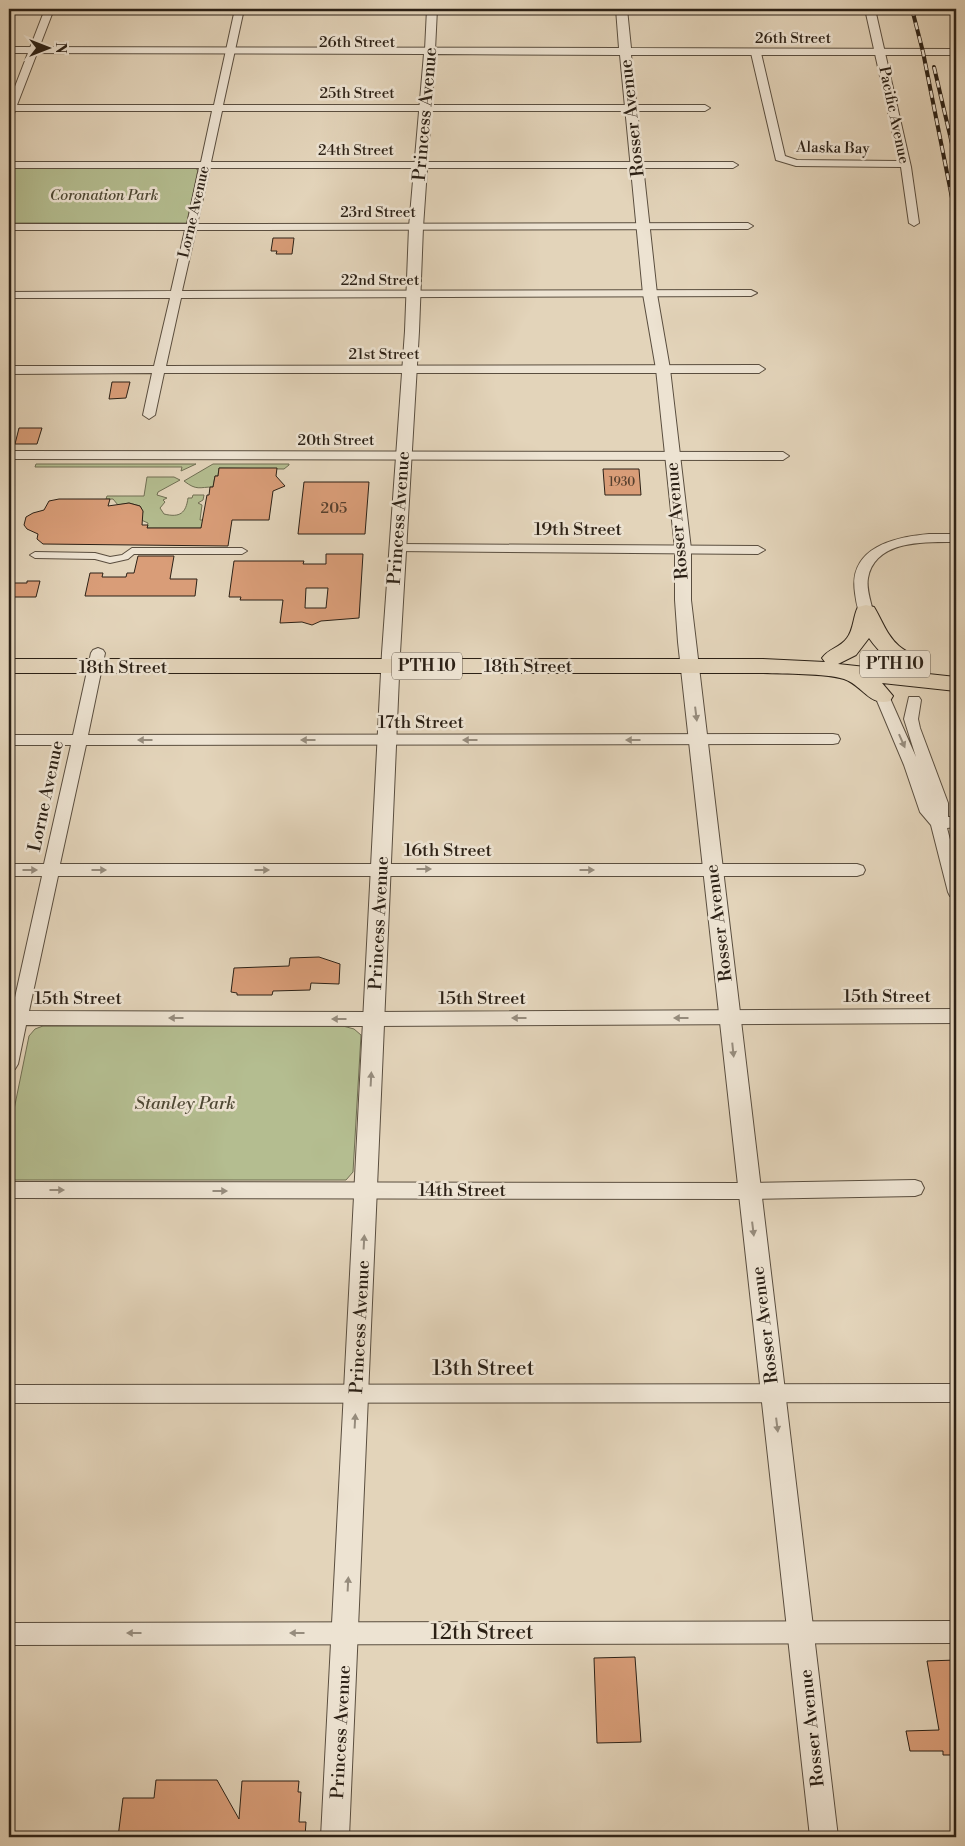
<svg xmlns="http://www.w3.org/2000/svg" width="965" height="1846" viewBox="0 0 965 1846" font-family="'Libre Bodoni',serif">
<rect width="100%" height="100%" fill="#e3d4ba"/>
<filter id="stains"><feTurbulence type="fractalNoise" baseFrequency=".004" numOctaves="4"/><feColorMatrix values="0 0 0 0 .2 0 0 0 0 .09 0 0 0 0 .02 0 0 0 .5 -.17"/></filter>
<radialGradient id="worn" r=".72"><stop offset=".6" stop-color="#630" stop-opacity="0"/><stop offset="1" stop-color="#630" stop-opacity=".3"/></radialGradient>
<!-- green -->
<path fill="#b4bd90" stroke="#706f53" d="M 193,167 L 198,170 L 187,223 L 9,223 L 9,168 Z
M 36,464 L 196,464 L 181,471 L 182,467 L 35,467 Z
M 213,464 L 289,464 L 289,465 L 284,469 L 219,468 L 218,476 L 215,476 L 213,487 C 199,487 197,491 184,481 Z
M 147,477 L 174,477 L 180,480 L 158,492 L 157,495 L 167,498 L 163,500 L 165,502 L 160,508 L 164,514 C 180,518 186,513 188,498 L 192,498 L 193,495 L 204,495 L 203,500 L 198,503 L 202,505 L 200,520 L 220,520 L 219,528 L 147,528 L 148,523 L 139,519 L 143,512 L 140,506 L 129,503 L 118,505 L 113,499 L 106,499 L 107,496 L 144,496 Z
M 43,1026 L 343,1026 L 354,1029 L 361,1035 L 353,1172 L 346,1180 L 9,1180 L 9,1134 L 29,1036 L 35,1029 Z"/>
<!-- building -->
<path fill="#d99d78" stroke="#2c2116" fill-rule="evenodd" d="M 273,238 L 294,238 L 292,254 L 276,254 L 277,251 L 271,251 Z
M 112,382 L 130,382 L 126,398 L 109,399 Z
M 19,428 L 42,428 L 37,444 L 15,444 Z
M 219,468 L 277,468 L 276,476 L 285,486 L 273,491 L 269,520 L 232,520 L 228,546 L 43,544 L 37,539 L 38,534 L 27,529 L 24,525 L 26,517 L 33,513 L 44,510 L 49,501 L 59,499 L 110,499 L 108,506 L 129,503 L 140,506 L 143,511 L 142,525 L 148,525 L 147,528 L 201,528 L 207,495 L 209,495 L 210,487 L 213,487 L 215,476 L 218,476 Z
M 603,469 L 639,469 L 641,495 L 605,495 Z
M 304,482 L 369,482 L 365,534 L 298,534 Z
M 326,554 L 363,554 L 359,618 L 321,621 L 312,625 L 302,622 L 280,623 L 283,600 L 240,600 L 241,597 L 229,597 L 234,561 L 304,561 L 303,564 L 326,564 ZM 306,588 L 328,588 L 326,608 L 305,608 Z
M 138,556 L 174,556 L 170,579 L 197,579 L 195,596 L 85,596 L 90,573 L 103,573 L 102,577 L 126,577 L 127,573 L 134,573 Z
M 27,581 L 40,581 L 36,597 L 9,597 L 9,583 L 27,583 Z
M 319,957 L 340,964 L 339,984 L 311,983 L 310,990 L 273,991 L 272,995 L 237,995 L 237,993 L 231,992 L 234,968 L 289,966 L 290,958 Z
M 635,1657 L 641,1742 L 597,1743 L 594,1658 Z
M 956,1660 L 956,1755 L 943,1755 L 943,1751 L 910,1751 L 906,1731 L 939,1730 L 927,1661 Z
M 156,1780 L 217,1780 L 239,1819 L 242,1781 L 299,1781 L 298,1792 L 301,1792 L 299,1822 L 306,1822 L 305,1837 L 118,1837 L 123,1798 L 154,1798 Z"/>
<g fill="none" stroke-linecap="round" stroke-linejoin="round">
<defs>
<path id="pedestrian" d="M 132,548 L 242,548 L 247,551 L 242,554 L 134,554 L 128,559 L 110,563 L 95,559 L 35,558 L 30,555 L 35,552 L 95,553 L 110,557 L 122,555 Z"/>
<path id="minor" d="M 45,9 L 54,9 L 17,105 L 214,105 L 235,9 L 244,9 L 223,105 L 705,105 L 710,108 L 705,111 L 222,111 L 211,162 L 733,162 L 738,165 L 733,168 L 210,168 L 197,224 L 748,223 L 753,226 L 748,229 L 196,230 L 182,291 L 751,290 L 757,293 L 751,296 L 181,298 L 166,366 L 759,365 L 765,369 L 759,373 L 164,373 L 155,415 L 149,419 L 143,415 L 152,373 L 9,374 L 9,366 L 154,366 L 170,298 L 9,298 L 9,292 L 171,291 L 185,230 L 9,230 L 9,224 L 187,224 L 199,168 L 9,168 L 9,162 L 201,162 L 212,111 L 15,111 L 13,116 L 9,117 L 9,102 Z
M 427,9 L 437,9 L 435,50 L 430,53 L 425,50 Z
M 865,9 L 875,9 L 911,167 L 919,223 L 914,226 L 909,223 L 901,167 L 796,166 L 776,160 L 751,53 L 756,50 L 761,53 L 785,156 L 797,160 L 899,161 Z
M 9,451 L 783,452 L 789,456 L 783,460 L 9,459 Z
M 929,534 L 956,534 L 956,542 C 927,542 875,539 868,578 C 866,589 871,601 873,612 L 871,615 L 861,615 C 857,609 856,600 855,593 C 848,547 895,537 929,534 Z
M 397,544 L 758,546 L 765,550 L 758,554 L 392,551 L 390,548 L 392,545 Z
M 98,648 L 103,650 L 105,653 L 88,735 L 833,734 L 838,735 L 840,739 L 838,743 L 833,744 L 86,745 L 60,864 L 857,864 L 863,866 L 865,870 L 863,874 L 857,876 L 58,876 L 29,1011 L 374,1012 L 956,1009 L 956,1023 L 374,1026 L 26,1025 L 18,1064 L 15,1069 L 9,1071 L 9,1011 L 12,1011 L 42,876 L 9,876 L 9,864 L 44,864 L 71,745 L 9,745 L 9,735 L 73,735 L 91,653 L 93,650 Z
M 882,691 L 887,693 L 889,696 L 916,757 L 904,719 L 909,697 L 919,697 L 921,700 L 918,719 L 920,728 L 948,803 L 948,817 L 956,817 L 956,827 L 947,828 L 956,863 L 956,898 L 950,896 L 948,892 L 931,825 L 920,812 L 904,765 L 875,696 L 877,693 Z
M 915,1180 L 921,1182 L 924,1188 L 921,1194 L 915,1196 L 749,1199 L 9,1198 L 9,1182 L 749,1183 Z
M 956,1384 L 956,1402 L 9,1403 L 9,1385 Z
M 956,1621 L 956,1643 L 9,1645 L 9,1623 Z"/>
<path id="tertiary" d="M 616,9 L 627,9 L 631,48 L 956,49 L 956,55 L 631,55 L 657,294 L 670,369 L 691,549 L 691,600 L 696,642 L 838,1837 L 810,1837 L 678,642 L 675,600 L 675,549 L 656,369 L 643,294 L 620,55 L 435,54 L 423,227 L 419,331 L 400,653 L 349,1837 L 321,1837 L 382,653 L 405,331 L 409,227 L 424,54 L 9,53 L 9,47 L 619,48 Z"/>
<path id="primary" d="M 866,605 L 874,607 C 882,620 887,636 899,646 C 908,654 922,657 928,666 L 925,671 L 919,673 L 956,677 L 956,691 L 882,683 L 893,696 L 890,701 C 870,707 862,685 844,679 C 825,673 785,674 763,673 L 9,673 L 9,659 L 763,659 L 825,662 L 822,658 C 828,649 841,647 847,638 C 854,629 853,616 858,607 ZM 869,638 C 880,654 893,665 912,672 L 838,664 L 856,655 Z"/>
</defs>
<!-- pedestrian casing -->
<use href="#pedestrian" stroke="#5a4e3f" stroke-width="2"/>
<!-- minor casing -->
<use href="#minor" stroke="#5a4e3f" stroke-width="2"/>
<!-- tertiary casing -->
<use href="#tertiary" stroke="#5a4e3f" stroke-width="2"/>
<!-- primary casing -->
<use href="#primary" stroke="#2c2116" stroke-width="2"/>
<!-- pedestrian -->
<use href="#pedestrian" fill="#ede3d2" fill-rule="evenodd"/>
<!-- minor -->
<use href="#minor" fill="#ede3d2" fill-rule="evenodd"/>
<!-- tertiary -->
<use href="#tertiary" fill="#ede3d2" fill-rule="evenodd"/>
<!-- primary -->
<use href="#primary" fill="#e3d4ba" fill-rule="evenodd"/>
<defs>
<path id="rail" d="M 912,9 L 923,52 L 956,218
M 934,67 L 956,161"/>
</defs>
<!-- rail casing -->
<use href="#rail" stroke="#2c2116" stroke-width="4"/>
<!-- rail -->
<use href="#rail" stroke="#ede3d2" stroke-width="2.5" stroke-dasharray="7" stroke-linecap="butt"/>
</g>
<!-- one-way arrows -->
<defs><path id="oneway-solid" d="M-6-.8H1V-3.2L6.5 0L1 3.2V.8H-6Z" transform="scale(1.25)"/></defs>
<g fill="#968c7d">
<use href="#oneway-solid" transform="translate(696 714) rotate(83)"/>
<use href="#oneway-solid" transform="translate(145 740) rotate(180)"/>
<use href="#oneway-solid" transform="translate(308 740) rotate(180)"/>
<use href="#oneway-solid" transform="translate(470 740) rotate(180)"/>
<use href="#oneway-solid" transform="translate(633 740) rotate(180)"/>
<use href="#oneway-solid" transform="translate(902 741) rotate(66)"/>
<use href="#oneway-solid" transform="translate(424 869)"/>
<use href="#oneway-solid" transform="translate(30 870)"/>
<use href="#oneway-solid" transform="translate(99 870)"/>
<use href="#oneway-solid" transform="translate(262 870)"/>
<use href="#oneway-solid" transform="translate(587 870)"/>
<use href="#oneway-solid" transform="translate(176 1018) rotate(-180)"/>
<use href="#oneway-solid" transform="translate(519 1018) rotate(180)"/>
<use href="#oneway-solid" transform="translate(681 1018) rotate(180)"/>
<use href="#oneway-solid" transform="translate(339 1019) rotate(-180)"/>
<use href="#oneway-solid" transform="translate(733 1050) rotate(84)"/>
<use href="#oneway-solid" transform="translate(371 1079) rotate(-87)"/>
<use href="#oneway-solid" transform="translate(57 1190)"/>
<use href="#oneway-solid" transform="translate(220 1191)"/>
<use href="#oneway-solid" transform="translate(753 1229) rotate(83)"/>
<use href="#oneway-solid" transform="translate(364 1242) rotate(-87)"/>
<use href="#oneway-solid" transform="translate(355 1421) rotate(-87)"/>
<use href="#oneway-solid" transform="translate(777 1425) rotate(83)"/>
<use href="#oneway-solid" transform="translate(348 1584) rotate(-87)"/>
<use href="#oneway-solid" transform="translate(134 1633) rotate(180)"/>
<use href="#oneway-solid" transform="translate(297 1633) rotate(180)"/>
</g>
<g text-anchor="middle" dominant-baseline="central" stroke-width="5" stroke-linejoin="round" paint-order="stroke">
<!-- far-number labels -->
<g font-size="12" fill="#57402e">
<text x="622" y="482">1930</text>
</g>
<!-- far-street labels -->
<g font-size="15" fill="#2c2116" stroke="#ede3d2">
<text x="793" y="38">26th Street</text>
<text x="357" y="42">26th Street</text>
<text x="357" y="93">25th Street</text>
<text transform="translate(894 115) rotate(78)">Pacific Avenue</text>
<text transform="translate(833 148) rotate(1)">Alaska Bay</text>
<text x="356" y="150">24th Street</text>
<text transform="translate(194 212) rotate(-77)">Lorne Avenue</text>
<text x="378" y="212">23rd Street</text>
<text x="380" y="280">22nd Street</text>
<text x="384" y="354">21st Street</text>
<text x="336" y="440">20th Street</text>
</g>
<!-- far-park labels -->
<g font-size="15" font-style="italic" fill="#4e4834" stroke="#ede3d2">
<text x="104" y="195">Coronation Park</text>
</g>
<!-- number labels -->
<g font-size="15" fill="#57402e">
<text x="334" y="508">205</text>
</g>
<!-- shield labels -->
<g fill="#ede3d2" stroke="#665b4e" stroke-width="1">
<rect x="860" y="650.5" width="70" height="27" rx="4"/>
<rect x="392" y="652.5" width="70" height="27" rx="4"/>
</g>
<g font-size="16" font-weight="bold" fill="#2c2116">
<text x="895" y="664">PTH 10</text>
<text x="427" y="666">PTH 10</text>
</g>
<!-- street labels -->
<g font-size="18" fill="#2c2116" stroke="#ede3d2">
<text transform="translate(425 114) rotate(-85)">Princess Avenue</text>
<text transform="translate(632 118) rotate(-96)">Rosser Avenue</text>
<text transform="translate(399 518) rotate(-86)">Princess Avenue</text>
<text transform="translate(677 521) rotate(-95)">Rosser Avenue</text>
<text x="578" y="529">19th Street</text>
<text x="528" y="666">18th Street</text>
<text x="123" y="667">18th Street</text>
<text x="421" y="722">17th Street</text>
<text transform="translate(46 796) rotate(-78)">Lorne Avenue</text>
<text x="448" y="850">16th Street</text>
<text transform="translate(379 923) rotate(-87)">Princess Avenue</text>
<text transform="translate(719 923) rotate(-97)">Rosser Avenue</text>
<text x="887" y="996">15th Street</text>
<text x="78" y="998">15th Street</text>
<text x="482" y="998">15th Street</text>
<text x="462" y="1190">14th Street</text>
<text transform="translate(765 1325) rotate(-97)">Rosser Avenue</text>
<text transform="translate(360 1327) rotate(-87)">Princess Avenue</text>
<text transform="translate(812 1728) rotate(-96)">Rosser Avenue</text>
<text transform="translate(341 1732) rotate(-87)">Princess Avenue</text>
</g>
<!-- park labels -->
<g font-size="18" font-style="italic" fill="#4e4834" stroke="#ede3d2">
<text x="185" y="1103">Stanley Park</text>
</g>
<!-- near-street labels -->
<g font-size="21" fill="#2c2116" stroke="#ede3d2">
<text x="483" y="1369">13th Street</text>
<text x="482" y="1633">12th Street</text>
</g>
</g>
<!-- margin -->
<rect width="965" height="1846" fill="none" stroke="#e3d4ba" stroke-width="30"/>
<rect x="10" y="10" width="945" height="1826" fill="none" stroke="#2c2116" stroke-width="2.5"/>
<rect x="15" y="15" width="935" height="1816" fill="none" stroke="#2c2116"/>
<!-- north arrow -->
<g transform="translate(48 48) rotate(90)" stroke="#ede3d2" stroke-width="4" paint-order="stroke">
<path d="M0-4L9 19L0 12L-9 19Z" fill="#2c2116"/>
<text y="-8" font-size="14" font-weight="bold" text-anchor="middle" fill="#2c2116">N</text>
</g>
<rect width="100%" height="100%" filter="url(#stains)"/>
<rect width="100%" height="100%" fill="url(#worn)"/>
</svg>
